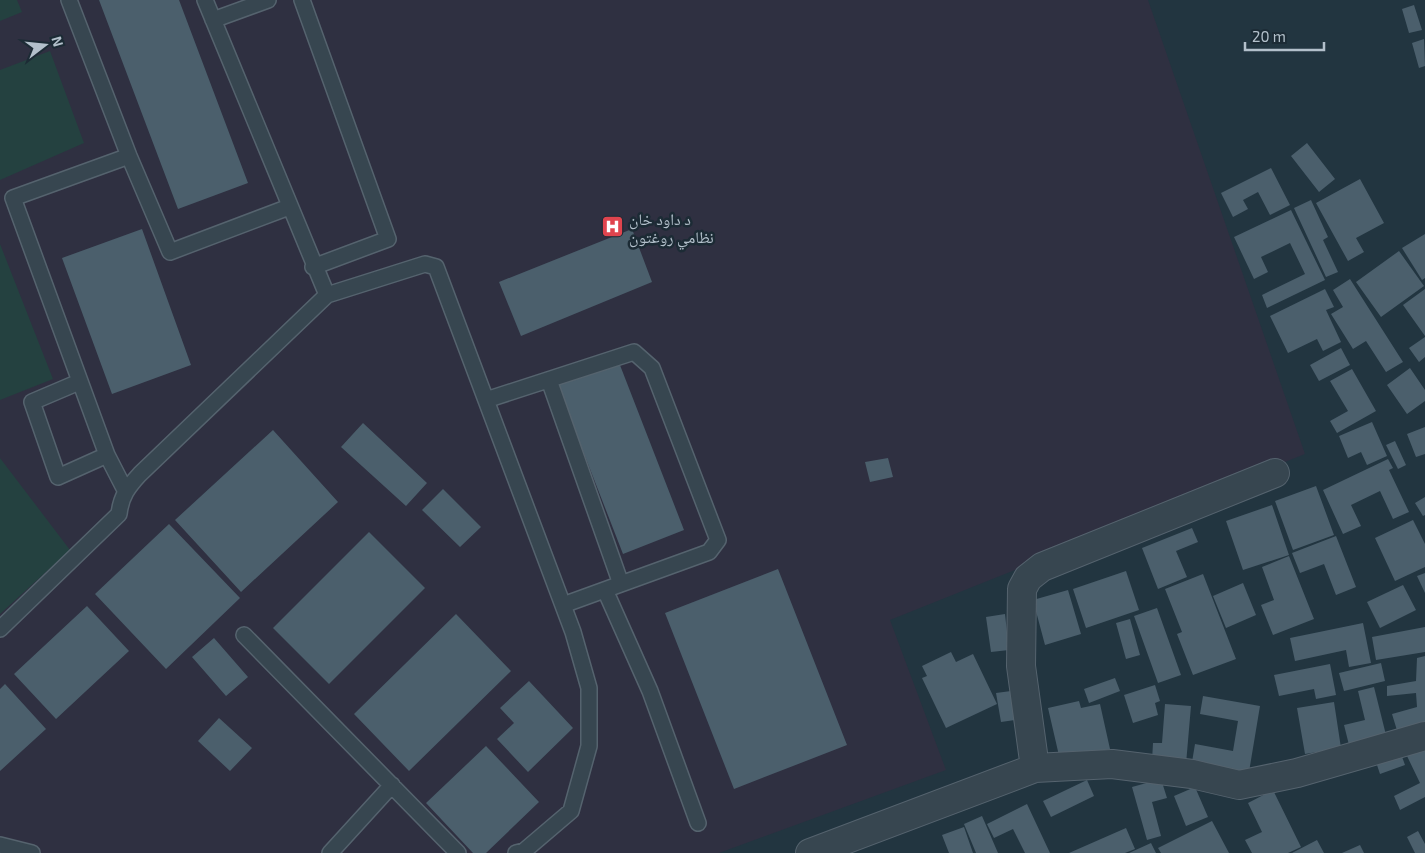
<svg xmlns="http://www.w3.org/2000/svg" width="1425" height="853" viewBox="0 0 1425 853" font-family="'Exo 2','Noto Naskh Arabic',sans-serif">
<rect width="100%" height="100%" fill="#223540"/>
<!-- medical -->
<path fill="#2f3041" d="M 0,0 L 1148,0 L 1305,454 L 890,620 L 946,770 L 719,853 L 0,853 Z"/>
<!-- green -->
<path fill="#244140" d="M 0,0 L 17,0 L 22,12 L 0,21 Z
M 50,51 L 84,143 L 0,180 L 0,70 Z
M 0,244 L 53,379 L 0,400 Z
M 0,458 L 70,550 L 0,614 Z"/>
<!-- building -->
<path fill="#4b5f6c" d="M 99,0 L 179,0 L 248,183 L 178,209 Z
M 1414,5 L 1422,30 L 1409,33 L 1402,9 Z
M 1424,39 L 1425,66 L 1419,68 L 1412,43 Z
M 1307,143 L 1335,179 L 1319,192 L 1291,156 Z
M 1271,168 L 1290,205 L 1270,215 L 1258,192 L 1243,200 L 1248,209 L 1233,217 L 1221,193 Z
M 1360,179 L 1384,223 L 1356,238 L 1364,252 L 1348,261 L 1316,203 Z
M 1311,200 L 1328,237 L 1323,240 L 1338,272 L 1326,277 L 1294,208 Z
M 1291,210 L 1325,280 L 1267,308 L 1262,295 L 1305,274 L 1290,243 L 1261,257 L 1268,272 L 1254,279 L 1234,237 Z
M 142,229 L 191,365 L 112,394 L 62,258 Z
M 632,229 L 652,282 L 521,336 L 499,282 Z
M 1425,234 L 1425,278 L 1422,280 L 1402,248 Z
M 1399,251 L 1424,286 L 1381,317 L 1356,282 Z
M 1350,279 L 1403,362 L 1386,372 L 1366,341 L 1353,349 L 1331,314 L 1343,307 L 1333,290 Z
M 1325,289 L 1334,307 L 1326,310 L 1341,342 L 1323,351 L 1317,339 L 1288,353 L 1270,316 Z
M 1425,289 L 1425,336 L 1403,305 Z
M 1425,337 L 1425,357 L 1419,362 L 1409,348 Z
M 1341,348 L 1350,365 L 1319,381 L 1310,365 Z
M 618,360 L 684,530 L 623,554 L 557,384 Z
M 1410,368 L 1425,390 L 1425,401 L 1407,414 L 1387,385 Z
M 1352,369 L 1376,411 L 1337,433 L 1330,421 L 1348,411 L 1330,381 Z
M 1372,422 L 1387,456 L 1367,465 L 1361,452 L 1348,458 L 1339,436 Z
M 363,423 L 427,483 L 406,506 L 341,447 Z
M 1425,427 L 1425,454 L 1416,457 L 1407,434 Z
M 273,430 L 338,502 L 241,592 L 175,520 Z
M 1395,441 L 1406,465 L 1398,469 L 1386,445 Z
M 888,458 L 893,477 L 870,482 L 865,462 Z
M 1388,459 L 1393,468 L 1389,470 L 1409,512 L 1393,519 L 1380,491 L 1351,505 L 1361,526 L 1343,534 L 1323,490 Z
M 1316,486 L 1334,535 L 1293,550 L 1275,501 Z
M 443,489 L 481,527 L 460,547 L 422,510 Z
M 1425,497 L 1425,515 L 1423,516 L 1415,503 Z
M 1272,505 L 1289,555 L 1243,570 L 1226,521 Z
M 1413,520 L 1425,544 L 1425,567 L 1395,581 L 1375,538 Z
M 169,524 L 240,598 L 166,669 L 95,594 Z
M 1192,528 L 1198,542 L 1176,551 L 1187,577 L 1158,589 L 1142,548 Z
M 369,532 L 425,588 L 329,684 L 273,628 Z
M 1336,536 L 1356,587 L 1336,595 L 1324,564 L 1300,573 L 1292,553 Z
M 1289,556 L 1314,619 L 1273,635 L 1261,605 L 1274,600 L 1262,567 Z
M 778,569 L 847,745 L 734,789 L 665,613 Z
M 1126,571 L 1139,610 L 1086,628 L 1073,589 Z
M 1425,573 L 1425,593 L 1417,576 Z
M 1203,574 L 1236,659 L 1193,675 L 1177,634 L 1182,632 L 1165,589 Z
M 1243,583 L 1256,615 L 1226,628 L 1213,596 Z
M 1403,585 L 1416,610 L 1380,628 L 1367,602 Z
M 1068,590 L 1081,634 L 1045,645 L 1033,600 Z
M 87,606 L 129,651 L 56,719 L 14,674 Z
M 1157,608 L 1181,675 L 1158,683 L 1134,616 Z
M 456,614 L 511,671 L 409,771 L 354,714 Z
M 1005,614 L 1009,650 L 991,652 L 986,617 Z
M 1130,619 L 1140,655 L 1126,659 L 1116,623 Z
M 1363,623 L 1371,663 L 1349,667 L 1346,650 L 1295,661 L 1290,638 Z
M 1425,627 L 1425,652 L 1376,660 L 1372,637 Z
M 214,638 L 248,677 L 226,696 L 192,657 Z
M 951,652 L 956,662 L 973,654 L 997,704 L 946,728 L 922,678 L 927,676 L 922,666 Z
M 1425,656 L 1425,732 L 1399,737 L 1392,714 L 1417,707 L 1416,693 L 1387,696 L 1387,686 L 1416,681 L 1417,658 Z
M 1381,663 L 1385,681 L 1344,691 L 1339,673 Z
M 1330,664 L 1336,695 L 1316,699 L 1314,689 L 1279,696 L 1274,675 Z
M 1115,678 L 1120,691 L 1089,703 L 1084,689 Z
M 529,681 L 573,728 L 528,772 L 497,739 L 514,723 L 500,708 Z
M 5,684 L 46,729 L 0,771 L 0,689 Z
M 1155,685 L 1160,701 L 1155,703 L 1158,715 L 1133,723 L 1124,695 Z
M 1374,687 L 1386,735 L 1349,745 L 1344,725 L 1365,720 L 1358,691 Z
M 1011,691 L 1015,720 L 1001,722 L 996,693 Z
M 1203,696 L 1260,706 L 1249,772 L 1192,762 L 1195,744 L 1233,751 L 1238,721 L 1200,714 Z
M 1079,701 L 1081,708 L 1100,704 L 1110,749 L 1060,760 L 1048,708 Z
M 1334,702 L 1341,748 L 1305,754 L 1297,708 Z
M 1165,704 L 1191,706 L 1186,764 L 1152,761 L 1153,743 L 1162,743 Z
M 219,718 L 252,748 L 230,771 L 198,741 Z
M 486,746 L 539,802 L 486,853 L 473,853 L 426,803 Z
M 1425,747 L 1425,797 L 1400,810 L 1394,796 L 1420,783 L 1407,756 Z
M 1400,751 L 1405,765 L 1380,774 L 1375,759 Z
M 1161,779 L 1167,798 L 1152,802 L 1161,836 L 1147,840 L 1132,787 Z
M 1087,780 L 1094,796 L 1051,817 L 1043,801 Z
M 1195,787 L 1208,817 L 1186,826 L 1174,796 Z
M 1273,790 L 1301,847 L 1288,853 L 1252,853 L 1245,840 L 1262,832 L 1248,803 Z
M 1027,804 L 1050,853 L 1025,853 L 1013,829 L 994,838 L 987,824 Z
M 982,816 L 998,853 L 976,853 L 964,824 Z
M 1212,821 L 1229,853 L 1161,853 L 1158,848 Z
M 964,827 L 973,853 L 949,853 L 942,835 Z
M 1126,828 L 1135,849 L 1125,853 L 1069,853 Z
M 1418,831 L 1425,844 L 1425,853 L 1415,853 L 1407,837 Z
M 1317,840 L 1324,853 L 1292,853 Z
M 1151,843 L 1156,853 L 1129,853 Z
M 1360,845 L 1364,853 L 1342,853 Z"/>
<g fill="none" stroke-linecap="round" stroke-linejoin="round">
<defs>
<path id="lane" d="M 69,0 L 129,156 L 170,252 L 289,207
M 205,0 L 327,295
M 302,0 L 388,239 L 313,267
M 213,20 L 268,0
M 549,380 L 621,584
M 79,382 L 32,402 L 58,477 L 107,455
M 486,400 L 634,352 L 652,368 L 718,540 L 709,552 L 563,605
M 125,490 L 107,455 L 13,198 L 129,156
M 605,590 L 650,691 L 698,823
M 0,629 L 119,514 C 121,496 128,487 140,474 L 327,295 L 425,264 L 436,267 L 573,632 L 589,688 L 589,746 L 571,811 L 524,851 L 516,853
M 244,635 L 458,853
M 0,845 L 32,853
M 330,853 L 392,785"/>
<path id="street" d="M 1035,768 L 1021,666 L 1022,589 L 1028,578 L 1042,567 L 1275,473
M 810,853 L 1035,768 L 1112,764 L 1192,774 L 1239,785 L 1297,773 L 1425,736"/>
</defs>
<!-- lane casing -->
<use href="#lane" stroke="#55636e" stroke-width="18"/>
<!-- street casing -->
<use href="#street" stroke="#55636e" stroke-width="30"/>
<!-- lane -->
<use href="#lane" stroke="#374650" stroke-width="15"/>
<!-- street -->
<use href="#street" stroke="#374650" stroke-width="28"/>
</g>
<!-- icons -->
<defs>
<symbol id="hospital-square" viewBox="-11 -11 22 22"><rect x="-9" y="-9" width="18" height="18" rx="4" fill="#e0444e" stroke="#1c2b35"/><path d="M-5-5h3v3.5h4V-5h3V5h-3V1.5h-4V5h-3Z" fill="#fff"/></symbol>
</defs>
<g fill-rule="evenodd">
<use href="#hospital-square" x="600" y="214" width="25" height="25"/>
</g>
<g text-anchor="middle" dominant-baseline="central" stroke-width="5" stroke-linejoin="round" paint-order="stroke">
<!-- poi labels -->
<g font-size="16" fill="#b3c0cb" stroke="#1c2b35" text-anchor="start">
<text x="629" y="218">د داود خان<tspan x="629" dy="18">نظامي روغتون</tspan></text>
</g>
</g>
<!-- north arrow -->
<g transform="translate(45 45) rotate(74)" stroke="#1c2b35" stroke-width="4" paint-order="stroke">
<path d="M0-4L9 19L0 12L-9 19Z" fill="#b3c0cb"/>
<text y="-8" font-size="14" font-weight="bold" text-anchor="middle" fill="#b3c0cb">N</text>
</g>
<!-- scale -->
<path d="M1245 42v8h79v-8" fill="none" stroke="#b3c0cb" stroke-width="2.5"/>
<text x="1252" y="42" font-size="15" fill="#b3c0cb" stroke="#1c2b35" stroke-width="4" paint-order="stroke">20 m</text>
</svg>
